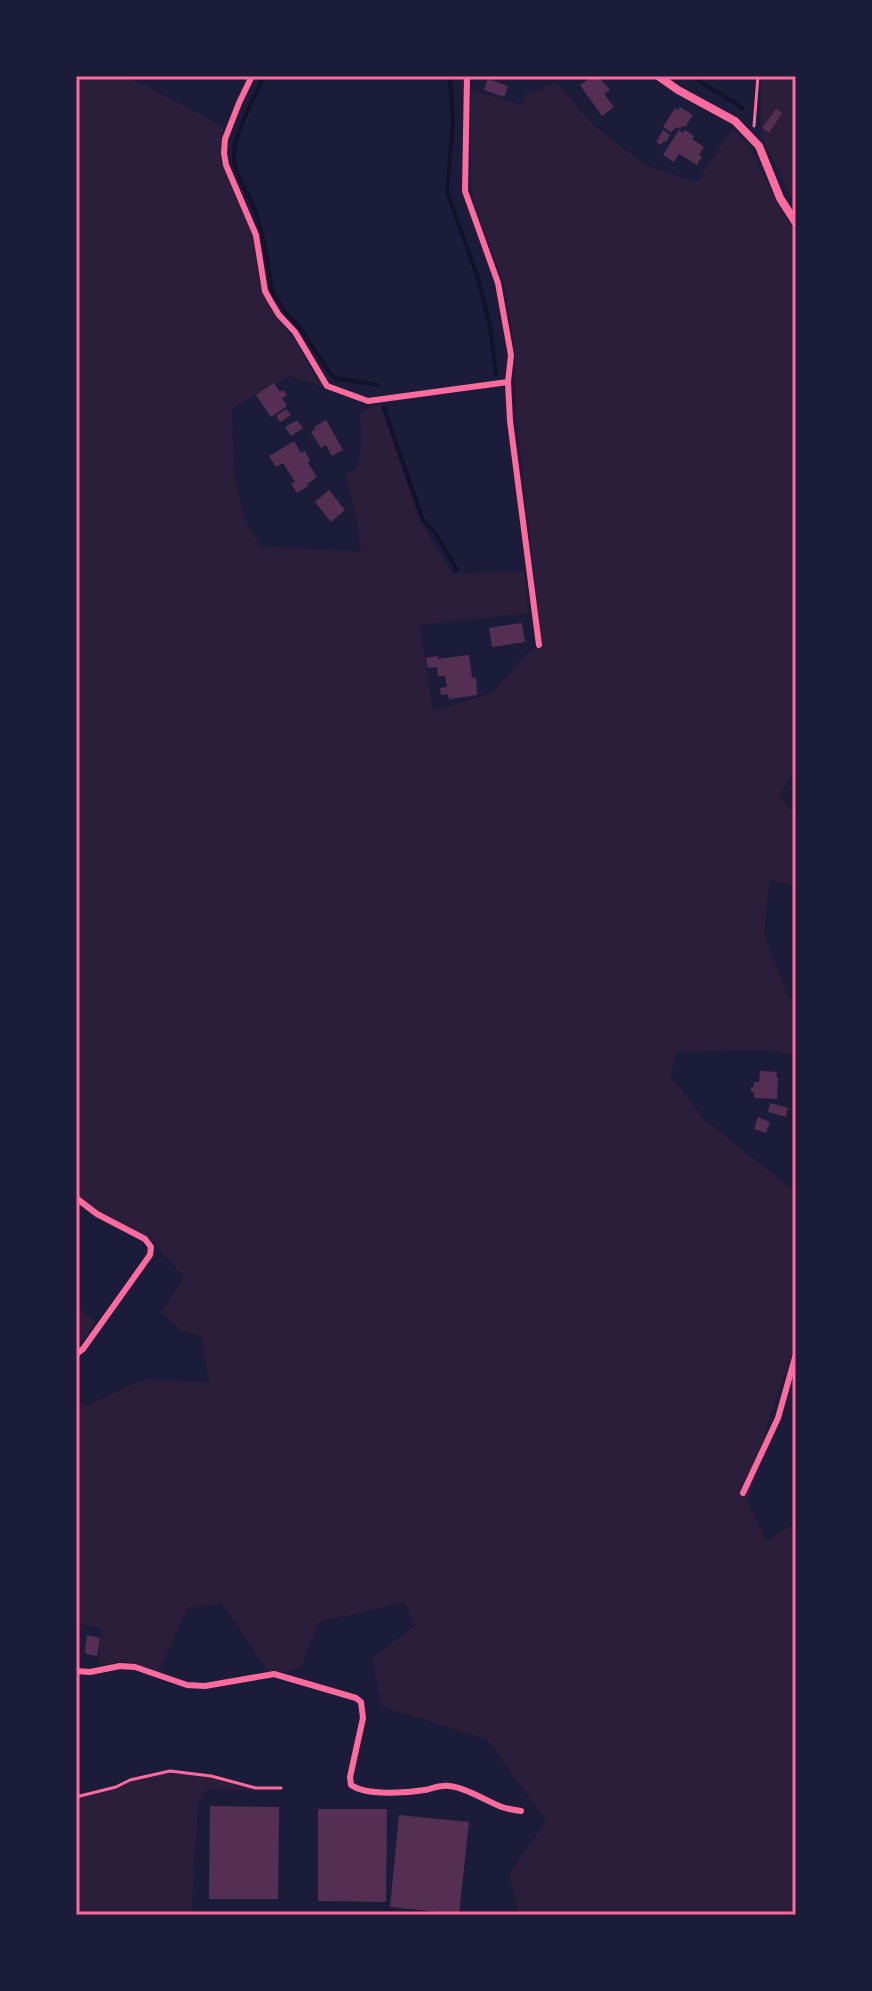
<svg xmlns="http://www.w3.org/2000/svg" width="872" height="1991" viewBox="0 0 872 1991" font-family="Manrope,sans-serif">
<rect width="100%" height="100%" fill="#1b1b3a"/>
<!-- green -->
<path fill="#2a1e3b" d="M 76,76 L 120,76 L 145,85 L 223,127 L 220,162 L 234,188 L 254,239 L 260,283 L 268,306 L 296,341 L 316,378 L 327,388 L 289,376 L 232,409 L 234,474 L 244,518 L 260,546 L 361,552 L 355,511 L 345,474 L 357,469 L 361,446 L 360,413 L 369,407 L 380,404 L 420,522 L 453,574 L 524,571 L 528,613 L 420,625 L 433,711 L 492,693 L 532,648 L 542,647 L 516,412 L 515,353 L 504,283 L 475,206 L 471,187 L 471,90 L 522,105 L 524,96 L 556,82 L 593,125 L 647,166 L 697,182 L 733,128 L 749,146 L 781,210 L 796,234 L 796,314 L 793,315 L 796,350 L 796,769 L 779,795 L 796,816 L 796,887 L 770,880 L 764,933 L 788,998 L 796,1002 L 796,1055 L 762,1050 L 677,1052 L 670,1075 L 705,1120 L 788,1186 L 796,1189 L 796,1343 L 769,1419 L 748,1503 L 767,1541 L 796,1522 L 796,1915 L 519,1915 L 509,1874 L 546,1821 L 487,1739 L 382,1707 L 372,1658 L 414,1626 L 405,1602 L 319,1622 L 301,1667 L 286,1672 L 268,1671 L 222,1604 L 188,1607 L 159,1671 L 124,1661 L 99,1665 L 101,1628 L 76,1623 L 76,1410 L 146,1379 L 209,1383 L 201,1336 L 182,1331 L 161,1312 L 184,1277 L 149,1238 L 94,1209 L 76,1194 Z
M 761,76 L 796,76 L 796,207 L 761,135 Z
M 76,1307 L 96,1322 L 80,1344 L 76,1342 Z
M 169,1774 L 195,1774 L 264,1791 L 207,1789 L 198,1804 L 191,1915 L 76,1915 L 76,1799 L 117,1789 L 133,1780 Z"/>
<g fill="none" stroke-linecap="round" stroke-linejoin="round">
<!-- stream -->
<path stroke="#12122b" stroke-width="4" d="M 264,76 C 255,96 232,138 234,158 C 235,177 249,193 255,210 C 264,236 268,264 272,291 L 285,312 L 300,328 L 330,373 L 335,378 L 378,385
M 450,76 L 453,123 L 447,192 L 477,275 L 490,326 L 496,374
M 693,76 C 708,89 727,96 743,109
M 384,408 L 423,520 L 435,533 L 457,570"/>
</g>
<!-- building -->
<path fill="#542f53" d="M 593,76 L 598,76 L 610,90 L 604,94 L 614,107 L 602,116 L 580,85 Z
M 488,79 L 508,86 L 504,97 L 484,90 Z
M 680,107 L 693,115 L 685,127 L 682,126 L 680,129 L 677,127 L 671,132 L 663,127 L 675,108 L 678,110 Z
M 776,109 L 782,113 L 769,133 L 762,128 Z
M 663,130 L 670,135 L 666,142 L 664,141 L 661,145 L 656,142 Z
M 679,130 L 683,133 L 685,130 L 694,136 L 692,139 L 704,147 L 699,155 L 702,156 L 697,165 L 679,154 L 674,162 L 663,155 Z
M 274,383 L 280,392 L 283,390 L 287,395 L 282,398 L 287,406 L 271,417 L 256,395 Z
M 286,409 L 291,415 L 280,422 L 276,416 Z
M 297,420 L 303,428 L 291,436 L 285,427 Z
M 326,420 L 343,450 L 332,456 L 326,445 L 321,448 L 311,432 L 315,429 L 314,427 Z
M 294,441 L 301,453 L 305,451 L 310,460 L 308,463 L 317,477 L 307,484 L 308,486 L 297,493 L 291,484 L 295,482 L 283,463 L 276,467 L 269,456 Z
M 329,490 L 345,510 L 331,522 L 315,502 Z
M 522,623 L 525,642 L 492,647 L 489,628 Z
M 469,655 L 472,678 L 476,677 L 477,695 L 449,699 L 448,694 L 441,695 L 440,688 L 447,687 L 445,676 L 438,676 L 437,667 L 428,668 L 426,658 L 438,656 L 438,659 Z
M 760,1071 L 777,1072 L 776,1077 L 778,1077 L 777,1099 L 754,1098 L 754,1092 L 751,1092 L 751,1087 L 753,1088 L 754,1082 L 759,1082 Z
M 770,1103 L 788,1108 L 786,1117 L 768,1112 Z
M 758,1117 L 770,1122 L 766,1133 L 754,1129 Z
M 87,1635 L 100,1638 L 97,1656 L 86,1654 L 85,1649 Z
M 210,1806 L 279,1807 L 278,1899 L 209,1899 Z
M 318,1809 L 387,1809 L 386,1902 L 318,1901 Z
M 399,1815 L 469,1822 L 459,1914 L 390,1907 Z"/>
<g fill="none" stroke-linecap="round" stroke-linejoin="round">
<!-- path -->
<path stroke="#ff6b9d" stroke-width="3" d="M 754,126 L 758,76
M 76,1797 L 116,1787 L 130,1780 L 170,1771 L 211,1776 L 256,1788 L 281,1788"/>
<!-- minor -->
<path stroke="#ff6b9d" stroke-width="6" d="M 252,76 L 239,103 L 225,139 L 224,153 L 226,165 L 256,235 L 265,291 L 271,302 L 279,315 L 295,332 L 327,386 L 368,401 L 508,382
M 467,76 L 465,191 L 498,283 L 511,355 L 508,382 L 510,421 L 539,645
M 76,1198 L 97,1214 L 145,1239 L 151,1247 L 150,1255 L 83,1349 L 76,1354
M 743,1493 L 778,1418 L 796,1354
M 76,1671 L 90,1672 L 120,1666 L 135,1667 L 187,1685 L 205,1686 L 274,1674 L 356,1698 L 361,1702 L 363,1718 L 350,1777 L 351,1785 C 367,1796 406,1793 425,1790 C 431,1789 437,1786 443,1786 C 460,1784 486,1801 502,1807 C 508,1809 514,1810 521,1811"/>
<!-- tertiary -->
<path stroke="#ff6b9d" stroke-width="8" d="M 658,76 L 678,90 L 735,121 L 759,146 L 780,198 L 796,223"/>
</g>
<!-- border -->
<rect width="872" height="1991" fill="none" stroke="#1b1b3a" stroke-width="156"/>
<rect x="78" y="78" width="716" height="1835" fill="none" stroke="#ff6b9d" stroke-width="3"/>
</svg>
